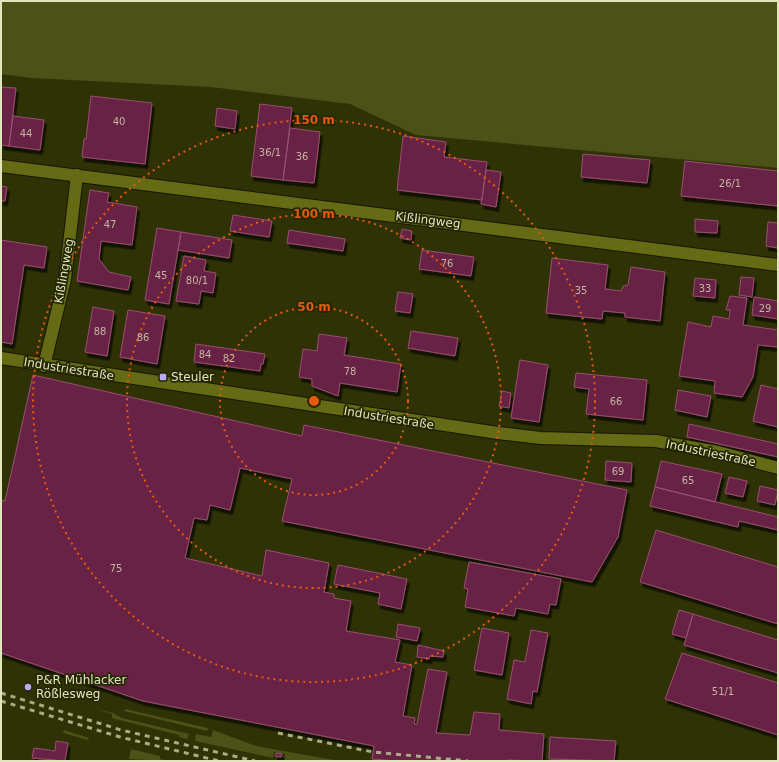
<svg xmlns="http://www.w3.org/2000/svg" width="779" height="762" viewBox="0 0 779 762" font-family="'DejaVu Sans',sans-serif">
<defs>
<filter id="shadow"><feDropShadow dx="2.5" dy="4.5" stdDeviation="0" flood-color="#0009"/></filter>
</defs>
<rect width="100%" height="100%" fill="#2e3205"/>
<!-- green -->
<path fill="#4c5118" d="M 1,1 L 778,1 L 778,168 L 416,135 L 350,104 L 211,87 L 31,78 L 1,74 Z
M 95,709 L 113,713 L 122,718 L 189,734 L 187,739 L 179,737 L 179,735 L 112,718 L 112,714 Z
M 125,709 L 208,728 L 207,731 L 124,711 Z
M 64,730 L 89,738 L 88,740 L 63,733 Z
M 213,730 L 256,746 L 339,761 L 291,761 L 284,760 L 285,754 L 274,752 L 273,758 L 195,741 L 196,734 L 211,737 Z
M 131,749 L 160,756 L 160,759 L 167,761 L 129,759 Z"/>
<!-- building -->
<path fill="#682344" stroke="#994f6f" filter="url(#shadow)" d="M 1,87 L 16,88 L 9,146 L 1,145 Z
M 91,96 L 152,103 L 145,164 L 82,157 L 84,139 L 86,139 Z
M 260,104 L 292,108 L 283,180 L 251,176 Z
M 217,108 L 237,111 L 235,129 L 215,126 Z
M 13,116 L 44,120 L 40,150 L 9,146 Z
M 290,128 L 320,132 L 314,183 L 283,180 Z
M 403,136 L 446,142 L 444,157 L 487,162 L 482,200 L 397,190 Z
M 583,154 L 650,160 L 647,183 L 581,177 Z
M 685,161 L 778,171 L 778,206 L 681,196 Z
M 486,170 L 501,172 L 496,207 L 481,204 Z
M 1,186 L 7,187 L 5,201 L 1,201 Z
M 90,190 L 109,193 L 107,202 L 137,207 L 132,245 L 101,241 L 99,259 L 109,272 L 131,277 L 128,290 L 77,281 Z
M 233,215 L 272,221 L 269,237 L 230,231 Z
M 695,219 L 718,221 L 717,233 L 695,232 Z
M 768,222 L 778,223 L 778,248 L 766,246 Z
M 157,228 L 181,232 L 169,304 L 145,300 Z
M 402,229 L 412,231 L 411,240 L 400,238 Z
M 289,230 L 345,239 L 343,251 L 287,243 Z
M 181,232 L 232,240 L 229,258 L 178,250 Z
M 1,240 L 47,247 L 44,268 L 24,265 L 12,344 L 1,342 Z
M 422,250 L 474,257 L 471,276 L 419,269 Z
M 184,256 L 206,260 L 204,271 L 216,273 L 213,293 L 201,291 L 199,304 L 176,301 Z
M 552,258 L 608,265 L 605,289 L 621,291 L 623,286 L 628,285 L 631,267 L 665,272 L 660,321 L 625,317 L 625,313 L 603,311 L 602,319 L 546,313 Z
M 741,277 L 754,278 L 752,297 L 739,295 Z
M 695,278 L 716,280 L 715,298 L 693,296 Z
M 398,292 L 413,294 L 410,313 L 395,311 Z
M 730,296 L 747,298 L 743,325 L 778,330 L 778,347 L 758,345 L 753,377 L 742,397 L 714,393 L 715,381 L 679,376 L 688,322 L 711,327 L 713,316 L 729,319 L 730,310 L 726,310 Z
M 754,297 L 778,301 L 778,319 L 752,315 Z
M 93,307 L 114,311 L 107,356 L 85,352 Z
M 128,310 L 165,316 L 157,364 L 120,357 Z
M 411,331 L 458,338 L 455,356 L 408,348 Z
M 319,334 L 347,338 L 344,355 L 401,364 L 397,392 L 340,383 L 338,396 L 312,386 L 312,379 L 299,377 L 303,349 L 317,351 Z
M 196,344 L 265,354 L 263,364 L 261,364 L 260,371 L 194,362 Z
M 520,360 L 548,365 L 539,422 L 511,418 Z
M 576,373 L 647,380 L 643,420 L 586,414 L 589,389 L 574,387 Z
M 33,375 L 302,436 L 304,425 L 627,490 L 618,537 L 592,582 L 282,521 L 292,479 L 240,468 L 230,510 L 210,505 L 207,520 L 194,518 L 185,558 L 262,576 L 266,550 L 329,563 L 324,592 L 334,594 L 334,598 L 351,601 L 346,631 L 400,640 L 395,662 L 412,665 L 403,716 L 415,718 L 414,724 L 417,724 L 428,669 L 447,672 L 436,733 L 470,735 L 474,712 L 500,714 L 499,730 L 544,734 L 542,761 L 507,760 L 507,761 L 397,761 L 372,759 L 374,746 L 143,701 L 1,653 L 1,500 L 5,501 Z
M 761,385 L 778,389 L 778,427 L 753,421 Z
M 678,390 L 711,396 L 707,417 L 675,410 Z
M 502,391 L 511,393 L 509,408 L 499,406 Z
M 689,424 L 778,444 L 778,457 L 687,437 Z
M 606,461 L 632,463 L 631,482 L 605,480 Z
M 661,461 L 722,474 L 715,502 L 655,487 Z
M 729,477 L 747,481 L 743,497 L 725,493 Z
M 760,486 L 778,490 L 775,505 L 757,501 Z
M 655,487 L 778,517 L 778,530 L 739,521 L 738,527 L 650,506 Z
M 656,530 L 778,567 L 778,624 L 640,582 Z
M 469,562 L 561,579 L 556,605 L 550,604 L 548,614 L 516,608 L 514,616 L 465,607 L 468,589 L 464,588 Z
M 338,565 L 407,579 L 401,609 L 378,604 L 380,593 L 334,584 Z
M 679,610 L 693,614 L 686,638 L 672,634 Z
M 693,614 L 778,640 L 778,673 L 684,645 Z
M 398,624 L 420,628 L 417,641 L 396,637 Z
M 482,628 L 509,633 L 502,675 L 474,670 Z
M 531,630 L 548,633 L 537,692 L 533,691 L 531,704 L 507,699 L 514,660 L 525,662 Z
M 418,645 L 444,651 L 443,657 L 430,656 L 429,659 L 417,657 Z
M 682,653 L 778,683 L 778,735 L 665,699 Z
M 550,737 L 616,741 L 614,761 L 549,759 Z
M 56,741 L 68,743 L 65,761 L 32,758 L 34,748 L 55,751 Z
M 276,753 L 282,754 L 281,757 L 275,756 Z"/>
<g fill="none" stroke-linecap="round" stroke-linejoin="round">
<defs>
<path id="minor" d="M 1,166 L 778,265
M 1,358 L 498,433 L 541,438 L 656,441 L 718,452 L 778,468
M 44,366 L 65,279 L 77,175"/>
</defs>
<!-- minor casing -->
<use href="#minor" stroke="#161801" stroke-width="14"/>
<!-- minor -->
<use href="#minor" stroke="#646b14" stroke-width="12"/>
<!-- rail -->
<path stroke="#a9ad84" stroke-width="3" stroke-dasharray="5 5" stroke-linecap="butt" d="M 1,693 L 121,730 L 255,761
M 1,701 L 120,737 L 219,761
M 278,733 L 373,752 L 468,761"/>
</g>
<!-- distance rings -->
<g fill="none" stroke="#e8590c" stroke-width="2" stroke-dasharray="2 4">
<circle cx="314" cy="401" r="94"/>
<circle cx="314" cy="401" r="187"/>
<circle cx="314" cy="401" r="281"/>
</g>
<!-- markers -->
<g fill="#bbaaf6" stroke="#242700" stroke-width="1.5">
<rect x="159" y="373" width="8" height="8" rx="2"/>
<circle cx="28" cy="687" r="4"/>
</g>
<g text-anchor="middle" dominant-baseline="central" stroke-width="3.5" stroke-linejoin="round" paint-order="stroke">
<!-- number labels -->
<g font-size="10" fill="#c3b5a0">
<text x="119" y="121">40</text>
<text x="26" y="133">44</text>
<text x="270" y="152">36/1</text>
<text x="302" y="156">36</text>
<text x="730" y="183">26/1</text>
<text x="110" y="224">47</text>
<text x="447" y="263">76</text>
<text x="161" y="275">45</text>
<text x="197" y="280">80/1</text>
<text x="705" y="288">33</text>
<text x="581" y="290">35</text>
<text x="765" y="308">29</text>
<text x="100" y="331">88</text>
<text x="143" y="337">86</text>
<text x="205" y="354">84</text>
<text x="229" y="358">82</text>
<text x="350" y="371">78</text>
<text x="616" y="401">66</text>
<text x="618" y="471">69</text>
<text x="688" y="480">65</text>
<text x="116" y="568">75</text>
<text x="723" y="691">51/1</text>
</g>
<!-- street labels -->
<g font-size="12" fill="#e1e6bf" stroke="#242700">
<text transform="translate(428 220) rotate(7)">Kißlingweg</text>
<text transform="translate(64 271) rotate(-80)">Kißlingweg</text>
<text transform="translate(69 369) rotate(9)">Industriestraße</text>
<text transform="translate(389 418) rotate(9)">Industriestraße</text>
<text transform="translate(711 453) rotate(12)">Industriestraße</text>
</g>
<!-- poi labels -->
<g font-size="12" fill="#e1e6bf" stroke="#242700" text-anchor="start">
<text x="171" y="377">Steuler</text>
<text x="36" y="680">P&amp;R Mühlacker<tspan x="36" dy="14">Rößlesweg</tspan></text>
</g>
</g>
<circle cx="314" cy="401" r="6" fill="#e8590c" stroke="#242700" stroke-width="2"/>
<g font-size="12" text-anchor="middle" font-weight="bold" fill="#e8590c" stroke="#242700" stroke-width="3.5" stroke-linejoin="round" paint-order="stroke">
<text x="314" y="124">150 m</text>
<text x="314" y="218">100 m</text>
<text x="314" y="311">50 m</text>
</g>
<!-- border -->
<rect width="779" height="762" fill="none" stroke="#e1e6bf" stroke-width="4"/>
</svg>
